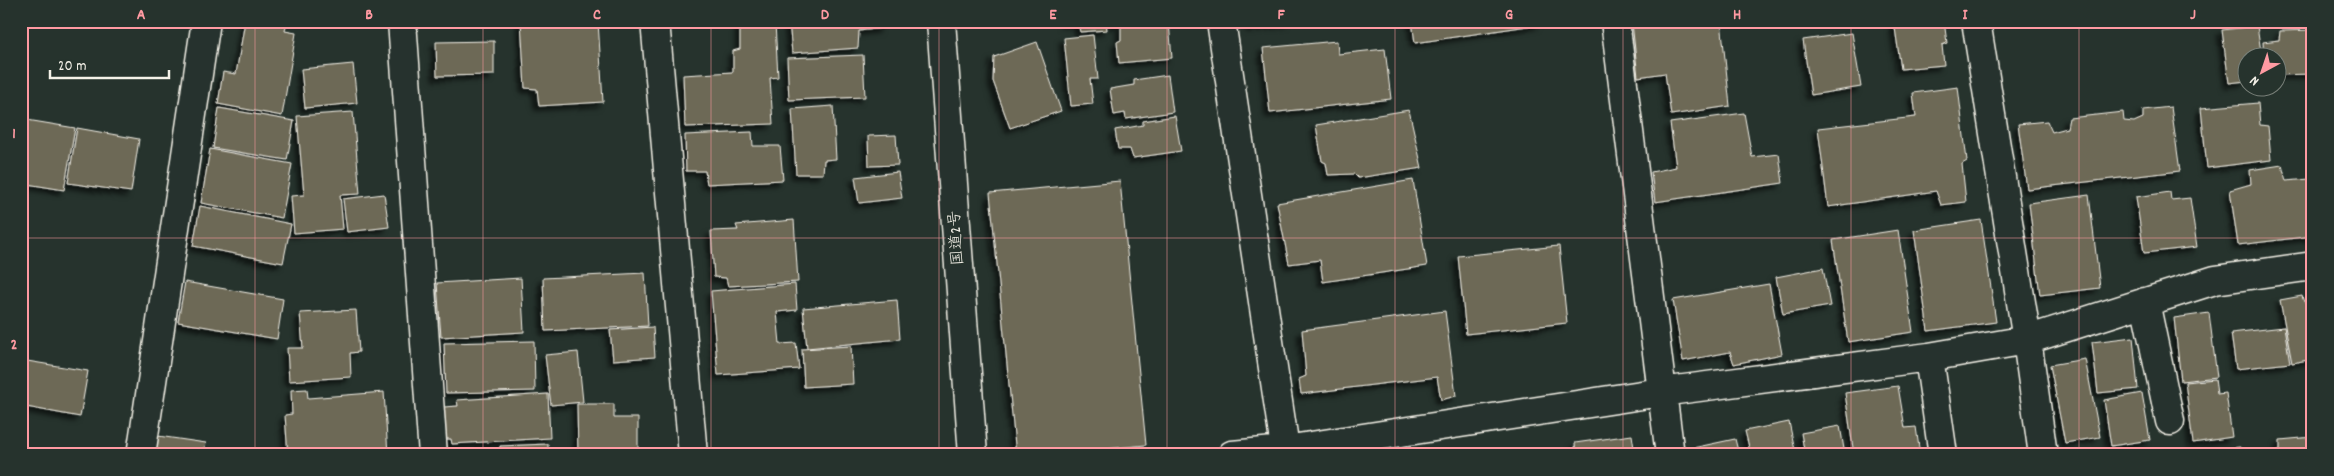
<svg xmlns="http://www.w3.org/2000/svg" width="2334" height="476" viewBox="0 0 2334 476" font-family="Dekko,'Klee One',sans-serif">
<defs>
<filter id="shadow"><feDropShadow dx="-4.5" dy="4.5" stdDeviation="2.5" flood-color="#0009"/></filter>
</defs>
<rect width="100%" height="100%" fill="#26332d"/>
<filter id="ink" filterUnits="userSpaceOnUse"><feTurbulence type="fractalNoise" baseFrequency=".02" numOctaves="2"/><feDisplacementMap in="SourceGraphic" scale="10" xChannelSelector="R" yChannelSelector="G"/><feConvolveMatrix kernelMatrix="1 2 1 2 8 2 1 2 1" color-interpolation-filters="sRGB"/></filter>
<g filter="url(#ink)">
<!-- building -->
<path fill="#6d6956" stroke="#f4f1e8" filter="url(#shadow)" d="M 245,21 L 287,21 L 285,31 L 296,33 L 282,116 L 218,104 L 223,72 L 236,74 Z
M 521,21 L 598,21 L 603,102 L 539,106 L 537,89 L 525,88 Z
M 789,21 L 883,21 L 884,28 L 859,31 L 858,48 L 792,53 Z
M 1066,21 L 1106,21 L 1107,30 L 1080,32 L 1078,23 L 1066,23 Z
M 1113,21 L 1141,21 L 1114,25 Z
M 1250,21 L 1290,21 L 1290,22 L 1251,27 Z
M 1412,21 L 1540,21 L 1541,24 L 1415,43 Z
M 1645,21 L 1721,21 L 1730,106 L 1671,115 L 1665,73 L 1638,77 L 1632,23 Z
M 1894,21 L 1944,21 L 1947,43 L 1942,45 L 1944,65 L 1901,69 Z
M 1169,22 L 1172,58 L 1119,63 L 1117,42 L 1121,40 L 1121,26 Z
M 740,23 L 775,23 L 778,77 L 770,78 L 773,124 L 685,127 L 683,75 L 733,72 L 733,51 L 740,49 Z
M 2257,26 L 2262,58 L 2246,58 L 2246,81 L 2229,83 L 2222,30 Z
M 2311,30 L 2313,74 L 2276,75 L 2276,58 L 2264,58 L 2263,42 L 2279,40 L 2280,31 Z
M 1852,33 L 1861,87 L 1811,95 L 1803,40 Z
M 1093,35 L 1098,79 L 1090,79 L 1093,104 L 1071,106 L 1064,38 Z
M 494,41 L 494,75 L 437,76 L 436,42 Z
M 1337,41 L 1338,54 L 1385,49 L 1391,99 L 1270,113 L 1263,48 Z
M 1037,42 L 1061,111 L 1010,128 L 993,81 L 994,57 Z
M 863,55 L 865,97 L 789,100 L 787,58 Z
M 353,64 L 357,103 L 305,108 L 301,69 Z
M 1168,75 L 1173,112 L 1126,119 L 1125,113 L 1114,115 L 1110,89 L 1134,85 L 1134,80 Z
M 1958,87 L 1967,161 L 1962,164 L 1966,202 L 1941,205 L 1936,191 L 1828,207 L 1818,128 L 1916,117 L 1913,93 Z
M 2258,103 L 2260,125 L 2268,126 L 2271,160 L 2207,168 L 2201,108 Z
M 833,106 L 836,159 L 824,160 L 823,174 L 796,174 L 792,109 Z
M 2171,107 L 2180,171 L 2027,189 L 2018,124 L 2047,121 L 2052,132 L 2067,128 L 2069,118 L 2123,112 L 2124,121 L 2134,122 L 2143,118 L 2143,110 Z
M 219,108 L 294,121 L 287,160 L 213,148 Z
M 1409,110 L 1422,168 L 1358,178 L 1354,174 L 1328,175 L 1326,163 L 1322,161 L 1316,125 Z
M 353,112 L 360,194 L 340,195 L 343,229 L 294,233 L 291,196 L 304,195 L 297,116 Z
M 1744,113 L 1752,157 L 1779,154 L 1783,183 L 1655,202 L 1651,172 L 1676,167 L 1670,123 Z
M 1175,116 L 1181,151 L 1133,158 L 1130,149 L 1118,149 L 1115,130 L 1143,125 L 1143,121 Z
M 21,119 L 75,128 L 64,190 L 21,183 Z
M 77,128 L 139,139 L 131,192 L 68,183 Z
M 752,132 L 753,146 L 780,146 L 783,180 L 707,184 L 705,171 L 686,171 L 685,135 Z
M 896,135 L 898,165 L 869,166 L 868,136 Z
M 210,149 L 292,164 L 282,218 L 201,203 Z
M 2282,165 L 2286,181 L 2310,179 L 2313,236 L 2238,245 L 2230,190 L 2251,184 L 2250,170 Z
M 898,172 L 902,198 L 859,203 L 855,177 Z
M 1413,180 L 1427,266 L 1323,282 L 1320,260 L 1289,264 L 1277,203 Z
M 1120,181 L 1146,445 L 1042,455 L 1016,455 L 990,193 Z
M 2170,192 L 2171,200 L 2190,198 L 2197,247 L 2144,253 L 2136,197 Z
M 384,194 L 389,227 L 347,232 L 343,199 Z
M 2089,195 L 2100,288 L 2040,295 L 2029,203 Z
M 200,206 L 291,224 L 283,263 L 193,246 Z
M 794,220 L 798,282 L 728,286 L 726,278 L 714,277 L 711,231 L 738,230 L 736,225 Z
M 1981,220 L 1996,322 L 1928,331 L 1914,230 Z
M 1898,230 L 1913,332 L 1848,342 L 1833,240 Z
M 1559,246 L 1567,323 L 1466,334 L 1458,256 Z
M 1823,268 L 1830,306 L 1783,314 L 1776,277 Z
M 645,273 L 648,326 L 545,331 L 543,278 Z
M 521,278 L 524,332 L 441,337 L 437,283 Z
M 185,282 L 283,299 L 277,339 L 178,322 Z
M 795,284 L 797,310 L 777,312 L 780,344 L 796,343 L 799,369 L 718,375 L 711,291 Z
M 1769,284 L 1782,354 L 1734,364 L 1730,352 L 1683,361 L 1673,300 Z
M 2302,296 L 2304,302 L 2313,301 L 2313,359 L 2292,363 L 2280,300 Z
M 897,300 L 900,339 L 807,348 L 803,308 Z
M 356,310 L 359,352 L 350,353 L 351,377 L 289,381 L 287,348 L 303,348 L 300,313 Z
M 1445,311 L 1456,396 L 1441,400 L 1437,377 L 1301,394 L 1299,379 L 1306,376 L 1302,330 Z
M 2209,313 L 2217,377 L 2181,381 L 2174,318 Z
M 653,327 L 655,357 L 613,360 L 610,330 Z
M 2284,327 L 2290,363 L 2236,369 L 2231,333 Z
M 2133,337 L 2138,389 L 2098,393 L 2092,342 Z
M 534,341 L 535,391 L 446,393 L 444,343 Z
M 851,346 L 853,384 L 804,387 L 802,349 Z
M 578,352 L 583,402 L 551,405 L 545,355 Z
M 2085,359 L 2100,437 L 2065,443 L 2050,365 Z
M 21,360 L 88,371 L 80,417 L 21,406 Z
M 2215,379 L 2217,394 L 2226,393 L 2232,437 L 2193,443 L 2185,382 Z
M 1898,386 L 1905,428 L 1916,427 L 1920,455 L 1854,455 L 1845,393 Z
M 307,389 L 308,398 L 384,392 L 388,455 L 288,455 L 285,415 L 292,414 L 291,390 Z
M 2142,393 L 2150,440 L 2111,446 L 2104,400 Z
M 548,394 L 550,438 L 452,444 L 451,439 L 446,439 L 444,407 L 458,406 L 457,400 Z
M 577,404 L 614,404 L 614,418 L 638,418 L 638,455 L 578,455 Z
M 1789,422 L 1796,455 L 1751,455 L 1745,431 Z
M 1840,426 L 1845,455 L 1805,455 L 1801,433 Z
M 1632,435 L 1635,455 L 1576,455 L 1575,443 Z
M 158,436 L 206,443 L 203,455 L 156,455 Z
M 2313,437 L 2313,455 L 2250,455 L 2280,450 L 2280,440 Z
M 1735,439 L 1739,455 L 1690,455 L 1688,449 Z
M 548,444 L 548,455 L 500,455 L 500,446 Z
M 2240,447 L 2241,455 L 2182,455 L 2182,453 Z
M 231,448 L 271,455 L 230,455 Z"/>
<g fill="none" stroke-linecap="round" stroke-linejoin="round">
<defs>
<path id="minor" d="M 402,21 L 433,455
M 655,21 L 693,455
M 1221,21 L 1286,455
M 1615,21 L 1670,455
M 1976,21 L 2027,340 L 2043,455
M 2145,302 L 2170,421
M 1929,357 L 1943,455
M 141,455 L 206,21
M 1232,455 L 1285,450 L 1661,392 L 1929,357 L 2027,340 L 2215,280 L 2313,266"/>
<path id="highway" d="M 941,21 L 973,455"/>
</defs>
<!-- minor casing -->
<use href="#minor" stroke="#f4f1e8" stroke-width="31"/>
<!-- highway casing -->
<use href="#highway" stroke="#f4f1e8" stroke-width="31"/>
<!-- minor -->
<use href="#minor" stroke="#26332d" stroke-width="28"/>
<!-- highway -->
<use href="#highway" stroke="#26332d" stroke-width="28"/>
</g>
</g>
<!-- grid -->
<path fill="none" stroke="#ff9aa2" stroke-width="1" stroke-opacity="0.55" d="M 255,21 L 255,455M 483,21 L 483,455M 711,21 L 711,455M 939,21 L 939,455M 1167,21 L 1167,455M 1395,21 L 1395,455M 1623,21 L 1623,455M 1851,21 L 1851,455M 2079,21 L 2079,455M 21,238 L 2313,238"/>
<g text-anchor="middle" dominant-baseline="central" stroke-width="4.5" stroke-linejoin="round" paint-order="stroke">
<!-- street labels -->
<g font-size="16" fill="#f4f1e8" stroke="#26332d">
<text transform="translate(957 238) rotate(-94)">国道2号</text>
</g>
</g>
<!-- margin -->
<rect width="2334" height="476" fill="none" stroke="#26332d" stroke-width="55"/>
<!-- north arrow -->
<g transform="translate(2262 72) rotate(220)"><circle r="24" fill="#26332d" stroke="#787f78"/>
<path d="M0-4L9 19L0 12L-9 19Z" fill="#ff9aa2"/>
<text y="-8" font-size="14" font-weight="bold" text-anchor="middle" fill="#f4f1e8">N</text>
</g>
<!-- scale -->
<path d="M50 70v8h119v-8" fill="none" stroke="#f4f1e8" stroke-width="2.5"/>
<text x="58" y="70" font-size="15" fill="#f4f1e8" stroke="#26332d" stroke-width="4" paint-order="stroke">20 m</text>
<rect x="28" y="28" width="2278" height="420" fill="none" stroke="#ff9aa2" stroke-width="2"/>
<g font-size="16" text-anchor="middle" font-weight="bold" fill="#ff9aa2">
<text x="141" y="19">A</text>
<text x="369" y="19">B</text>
<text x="597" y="19">C</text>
<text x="825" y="19">D</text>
<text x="1053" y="19">E</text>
<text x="1281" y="19">F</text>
<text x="1509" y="19">G</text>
<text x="1737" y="19">H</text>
<text x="1965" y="19">I</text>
<text x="2193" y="19">J</text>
<text x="14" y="138">1</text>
<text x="14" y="349">2</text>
</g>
</svg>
